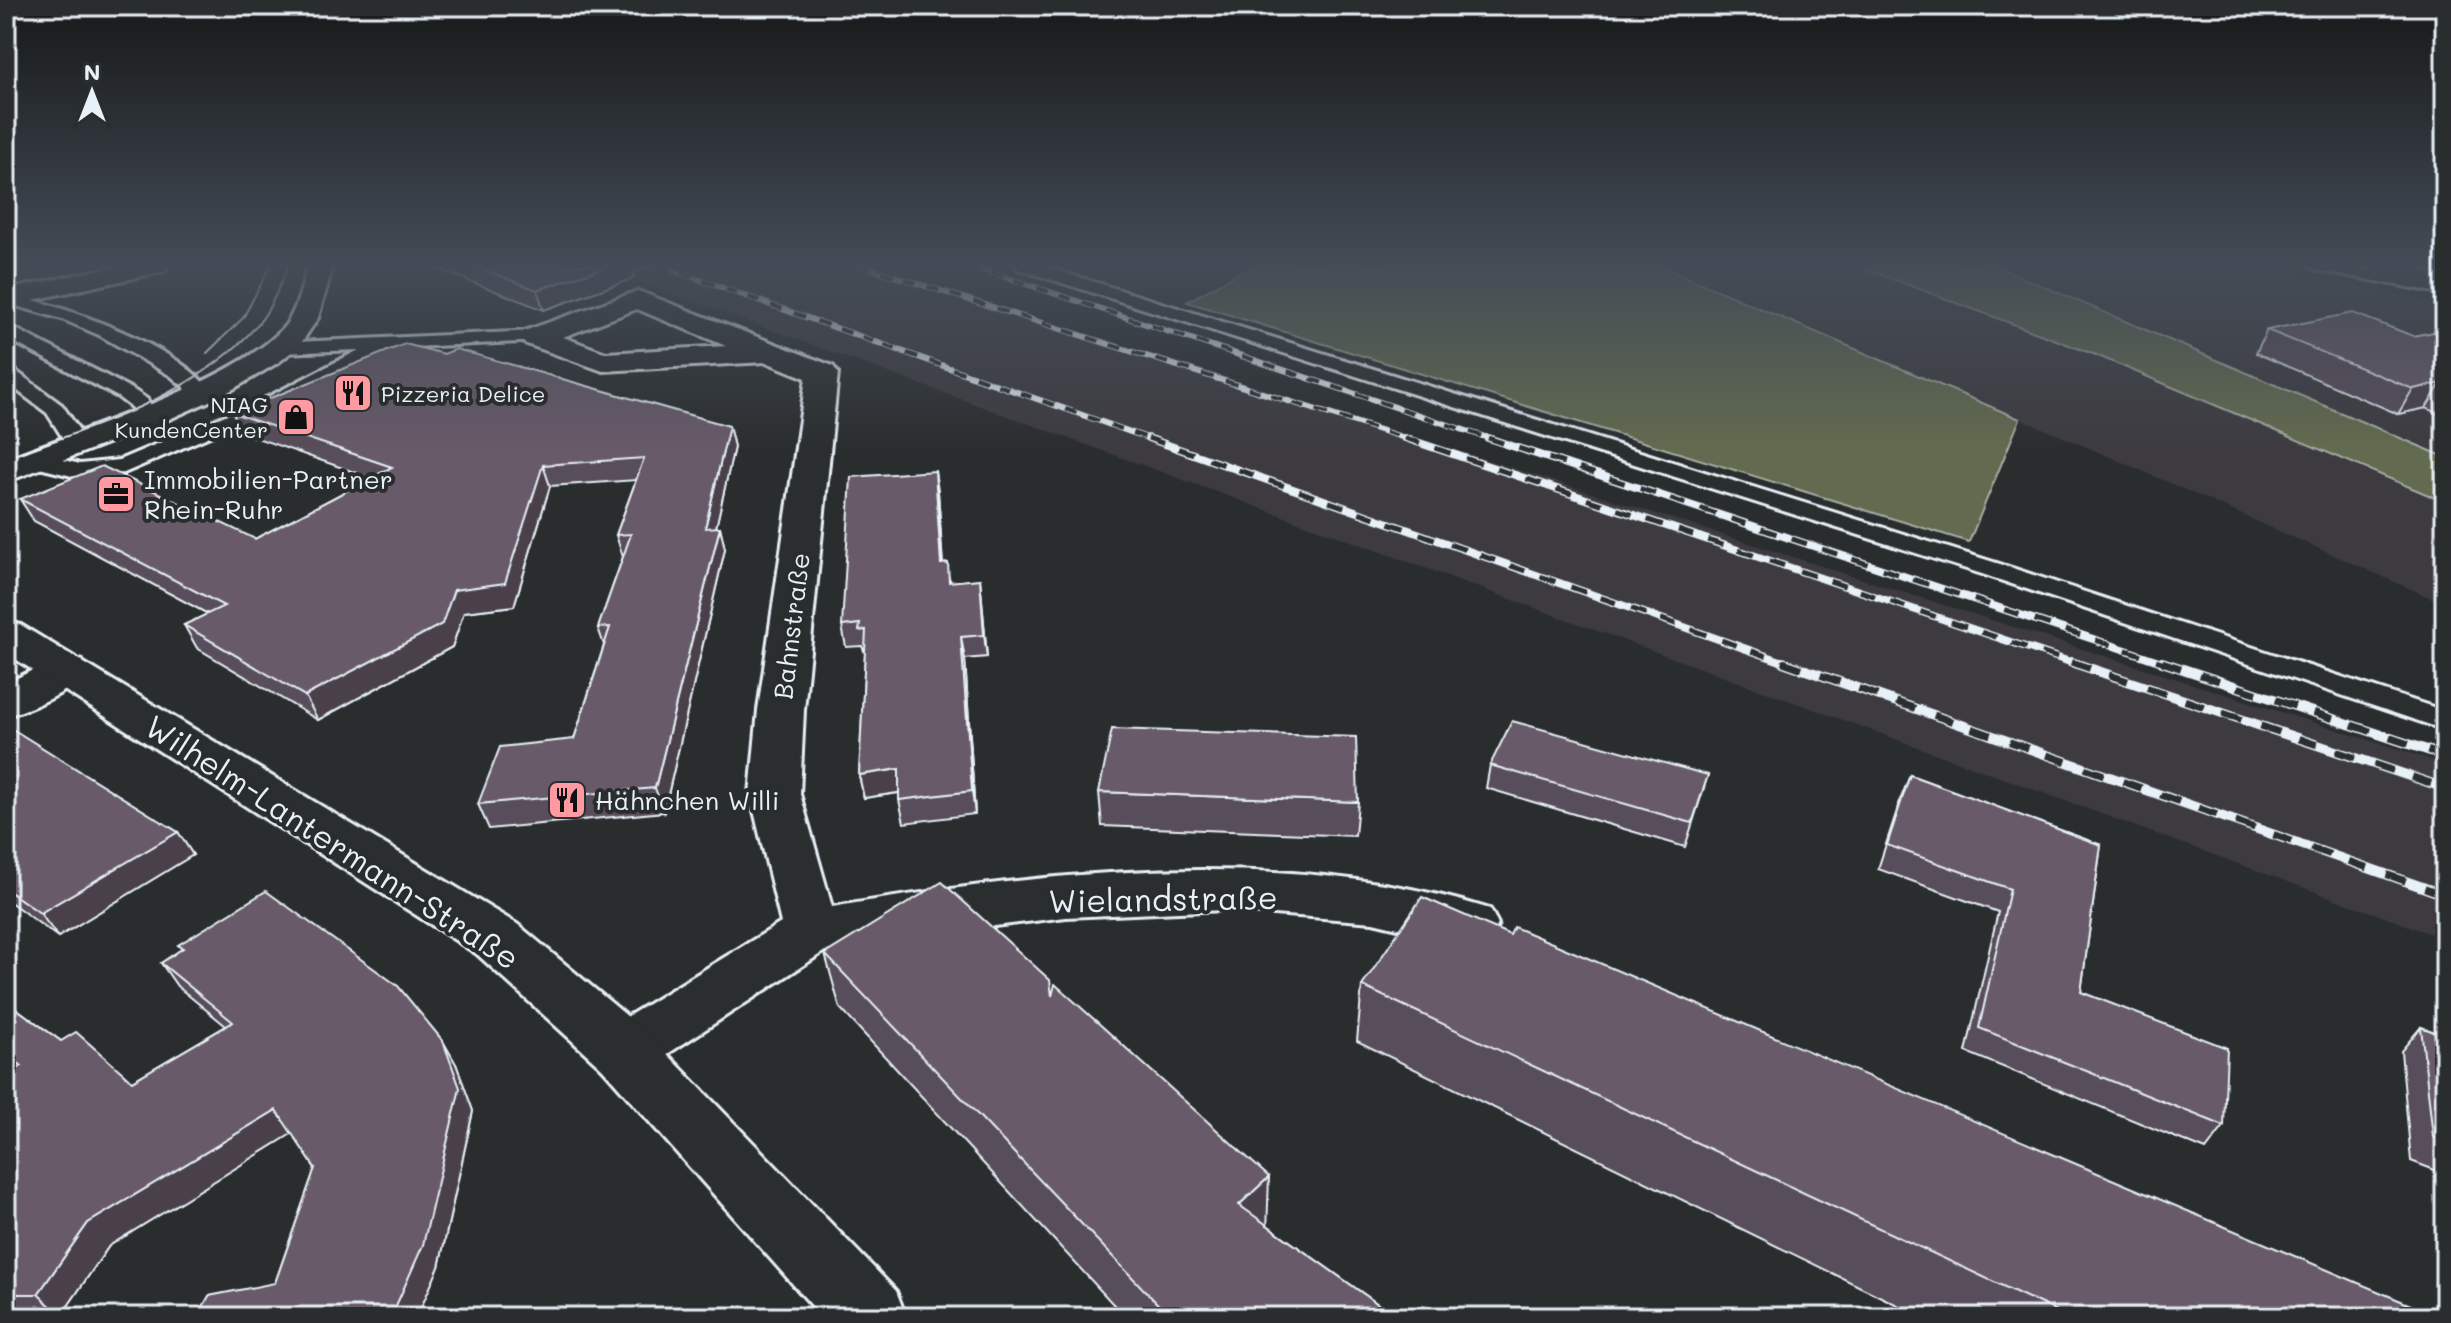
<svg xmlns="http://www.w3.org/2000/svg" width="2451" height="1323" viewBox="0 0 2451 1323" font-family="Mali,sans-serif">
<rect width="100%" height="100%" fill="#2a2d2e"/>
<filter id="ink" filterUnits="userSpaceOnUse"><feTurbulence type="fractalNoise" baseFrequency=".0125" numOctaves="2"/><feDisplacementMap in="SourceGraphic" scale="16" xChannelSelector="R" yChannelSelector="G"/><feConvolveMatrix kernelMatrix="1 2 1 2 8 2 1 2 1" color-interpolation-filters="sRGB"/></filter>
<g filter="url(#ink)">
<!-- built -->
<path fill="#3c3a40" d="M 592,265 L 873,265 L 2445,764 L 2445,939 Z
M 1658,265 L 1855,265 L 2096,355 L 2241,415 L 2445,502 L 2445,604 L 2117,460 Z
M 1993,265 L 2245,265 L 2445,304 L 2445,457 Z"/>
<!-- green -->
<path fill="#626a50" stroke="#a5aea4" stroke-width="2" d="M 1253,265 L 1658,265 L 2020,419 L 1969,542 L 1187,302 Z
M 1855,265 L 1993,265 L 2445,457 L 2445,502 L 2096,355 Z"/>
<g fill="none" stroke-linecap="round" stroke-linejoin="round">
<defs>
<path id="lane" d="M 1016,265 L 1040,265 L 2000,564 L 2445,711 L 2445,730 L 1982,574 L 1018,269 Z
M 2309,265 L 2342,265 L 2445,284 L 2445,294 L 2317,270 Z
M 6,293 C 62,306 178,344 211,392 L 201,398 L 194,396 L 171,376 L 99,335 L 62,319 L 6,303 Z
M 6,324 L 132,389 L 147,399 L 158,417 L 154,421 L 140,421 L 131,407 L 118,397 L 6,338 Z
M 535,331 L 544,337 L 542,341 L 391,348 L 282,405 L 124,473 L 80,478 L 27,465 L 24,460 L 35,453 L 80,464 L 119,460 L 268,397 L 359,350 L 280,353 L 273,351 L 270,347 L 273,343 Z
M 6,367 L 13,369 L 62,405 L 88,443 L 85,448 L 69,448 L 47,413 L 6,382 Z"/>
<path id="street" d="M 121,265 L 169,265 L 165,271 L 6,306 L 6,290 Z
M 307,265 L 333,265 L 318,318 L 299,346 L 279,362 L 223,395 L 165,421 L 6,482 L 6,459 C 72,433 248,378 287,323 C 298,306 303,284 307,265 Z
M 2367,265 L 2406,265 L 2445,277 L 2445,294 L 2371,271 Z
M 638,291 L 833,366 L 838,373 L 804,710 L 800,794 L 832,907 C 1042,872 1283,844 1490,909 L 1498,924 L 1490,939 L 1470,945 L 1373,922 L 1225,910 L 1066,917 L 898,938 L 825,951 L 646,1068 L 624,1076 L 602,1068 L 593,1050 L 602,1032 L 781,923 L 750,794 L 758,710 L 806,378 L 766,362 L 603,371 L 524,343 L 520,337 L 524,331 ZM 637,309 L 726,346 L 606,353 L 563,337 Z
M 66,658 L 82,661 L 88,671 C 75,690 29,710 6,716 L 6,684 L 50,661 Z"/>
<path id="secondary" d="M 6,621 L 21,625 L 517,924 L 646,1032 L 896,1291 L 906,1317 L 822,1317 L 602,1068 L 477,954 L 6,653 Z"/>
</defs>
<!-- lane casing -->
<use href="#lane" stroke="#e8f1f8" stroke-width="6"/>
<!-- street casing -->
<use href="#street" stroke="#e8f1f8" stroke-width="6"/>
<!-- secondary casing -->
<use href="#secondary" stroke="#e8f1f8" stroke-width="6"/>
<!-- lane -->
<use href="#lane" fill="#2a2d2e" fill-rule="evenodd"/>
<!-- street -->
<use href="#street" fill="#2a2d2e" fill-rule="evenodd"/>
<!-- secondary -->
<use href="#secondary" fill="#2a2d2e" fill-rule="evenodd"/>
<!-- tram -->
<path stroke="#e8f1f8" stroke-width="2" d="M 207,353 L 243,318 L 271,265
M 6,458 C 91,427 197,396 258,324 C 272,308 279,285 289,265"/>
<defs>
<path id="rail-far2" d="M 658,265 L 1153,440
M 859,265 L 1411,440
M 969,265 L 1494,440"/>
<path id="rail-far1" d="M 1148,438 L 1789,664
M 1405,438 L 2076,664
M 1488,438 L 2168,664"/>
<path id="rail" d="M 1783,662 L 2445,895
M 2071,662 L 2445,788
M 2162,662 L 2445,756"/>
</defs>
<!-- rail-far2 casing -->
<use href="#rail-far2" stroke="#e8f1f8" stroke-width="6"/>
<!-- rail-far1 casing -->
<use href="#rail-far1" stroke="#e8f1f8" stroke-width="8"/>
<!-- rail casing -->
<use href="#rail" stroke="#e8f1f8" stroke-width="10"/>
<!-- rail-far2 -->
<use href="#rail-far2" stroke="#2a2d2e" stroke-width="4" stroke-dasharray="12" stroke-linecap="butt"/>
<!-- rail-far1 -->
<use href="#rail-far1" stroke="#2a2d2e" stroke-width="5" stroke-dasharray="16" stroke-linecap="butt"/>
<!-- rail -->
<use href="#rail" stroke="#2a2d2e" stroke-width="7" stroke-dasharray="20" stroke-linecap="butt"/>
</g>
<!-- wall -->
<path fill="#594d5a" stroke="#e8f1f8" stroke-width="2" d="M 428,265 L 657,265 L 633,273 L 634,278 L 544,310 Z
M 2267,330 L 2413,336 L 2445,330 L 2445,416 L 2426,408 L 2398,414 L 2256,353 Z
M 444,354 L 729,426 L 734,447 L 716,527 L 720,527 L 725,549 L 664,812 L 489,829 L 478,804 L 574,739 L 604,645 L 598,628 L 623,557 L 616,535 L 636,480 L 550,486 L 514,606 L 464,612 L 452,647 L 318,720 L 197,648 L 184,625 L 208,614 L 34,521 L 20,499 L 255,539 L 371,478 L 243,433 L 233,413 Z
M 938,491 L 943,564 L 951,582 L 980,579 L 982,600 L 987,657 L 965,659 L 975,814 L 904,823 L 899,800 L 899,793 L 864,798 L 859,775 L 865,653 L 862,646 L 846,647 L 842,626 Z
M 6,727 L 178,832 L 193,855 L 58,937 L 6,899 Z
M 1490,765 L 1708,775 L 1685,847 L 1486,788 Z
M 1910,775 L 2101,845 L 2081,992 L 2224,1126 L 2206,1150 L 1966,1052 L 1998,912 L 1878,869 L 1901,798 Z
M 1099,792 L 1358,802 L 1355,836 L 1102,826 Z
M 1510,935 L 2439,1317 L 1922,1317 L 1357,1041 L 1362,986 Z
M 178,945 L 456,1064 L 473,1111 L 439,1267 L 275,1283 L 315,1168 L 292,1133 L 109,1246 L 61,1316 L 6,1316 L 6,1076 L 16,1070 L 6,1062 L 6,1001 L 61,1041 L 132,1081 L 226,1026 L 177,986 L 161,963 L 182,949 Z
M 825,954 L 1052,996 L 1267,1225 L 1396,1317 L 1125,1317 L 840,1008 Z
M 2421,1027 L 2445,1036 L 2445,1174 L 2411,1161 L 2401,1051 Z"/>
<!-- shaded-wall -->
<path fill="#483f4a" stroke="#e8f1f8" stroke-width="2" d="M 612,265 L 657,265 L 633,273 L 634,278 L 544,310 L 537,290 Z
M 2441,383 L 2426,408 L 2398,414 L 2413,389 Z
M 729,426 L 734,447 L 711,550 L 705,528 Z
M 543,465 L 550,486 L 514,606 L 464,612 L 452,647 L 318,720 L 305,696 L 454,590 Z
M 935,471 L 938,491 L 944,585 L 941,564 Z
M 720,527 L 725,549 L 664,812 L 655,788 Z
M 980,579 L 982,600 L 987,657 L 984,635 Z
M 961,637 L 965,659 L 975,814 L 972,791 Z
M 899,769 L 904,792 L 864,798 L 859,775 Z
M 178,832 L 193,855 L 58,937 L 40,913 Z
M 443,1041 L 456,1064 L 473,1111 L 439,1267 L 417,1317 L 391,1317 Z
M 276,1110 L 293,1133 L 109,1246 L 61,1316 L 38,1294 L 88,1223 Z
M 1269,1177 L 1267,1231 L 1239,1205 Z"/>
<!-- building -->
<path fill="#675a69" stroke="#e8f1f8" stroke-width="2" d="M 471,265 L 612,265 L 537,290 Z
M 2353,313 L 2413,336 L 2445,330 L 2445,385 L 2441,383 L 2413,389 L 2267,330 Z
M 405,344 L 444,354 L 456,349 L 729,426 L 705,528 L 720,527 L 655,788 L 478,804 L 500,747 L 574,739 L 610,627 L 598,628 L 631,534 L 616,535 L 644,458 L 543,465 L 505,583 L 454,590 L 442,624 L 305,696 L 184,625 L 224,606 L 20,499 L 102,466 L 255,539 L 392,467 L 233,413 Z
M 935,471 L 941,564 L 948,563 L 949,582 L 980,579 L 984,635 L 961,637 L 972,791 L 899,800 L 899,769 L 859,775 L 866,630 L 859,631 L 860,624 L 842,626 L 851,477 Z
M 1512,721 L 1708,775 L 1692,823 L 1490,765 Z
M 6,727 L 9,727 L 178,832 L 40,913 L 6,889 Z
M 1112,729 L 1356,737 L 1358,802 L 1099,792 Z
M 1910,775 L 2101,845 L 2081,992 L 2227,1048 L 2224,1126 L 1979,1028 L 2010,889 L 1887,845 Z
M 942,882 L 1050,980 L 1052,996 L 1055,984 L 1269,1177 L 1239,1205 L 1396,1317 L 1170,1317 L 825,954 Z
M 266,891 L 398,986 L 443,1041 L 460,1088 L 423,1245 L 391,1317 L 197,1317 L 209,1296 L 275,1283 L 315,1168 L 276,1110 L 88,1223 L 38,1294 L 6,1294 L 6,1076 L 22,1066 L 6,1054 L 6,1001 L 61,1041 L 76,1032 L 132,1081 L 233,1022 L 161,963 L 183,948 L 178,945 Z
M 1422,897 L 1510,935 L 1514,927 L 2439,1317 L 2069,1317 L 1362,986 Z
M 2421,1027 L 2445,1036 L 2445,1142 L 2433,1137 Z"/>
</g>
<!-- sky -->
<linearGradient id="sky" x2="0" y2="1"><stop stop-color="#171919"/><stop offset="0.59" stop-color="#444c57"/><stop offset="1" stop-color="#444c57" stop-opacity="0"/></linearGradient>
<rect width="2451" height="450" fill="url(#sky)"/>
<!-- icons -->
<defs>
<symbol id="restaurant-square" viewBox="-11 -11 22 22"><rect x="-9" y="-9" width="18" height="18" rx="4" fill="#ff9aa2" stroke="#2a2d2e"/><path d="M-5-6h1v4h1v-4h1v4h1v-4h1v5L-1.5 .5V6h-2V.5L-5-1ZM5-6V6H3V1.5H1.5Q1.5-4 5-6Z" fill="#111"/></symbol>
<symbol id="shop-square" viewBox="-11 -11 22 22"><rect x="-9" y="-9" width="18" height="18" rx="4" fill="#ff9aa2" stroke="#2a2d2e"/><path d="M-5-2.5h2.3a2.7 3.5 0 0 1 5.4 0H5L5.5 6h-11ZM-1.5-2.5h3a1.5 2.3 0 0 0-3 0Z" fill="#111"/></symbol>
<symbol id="office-square" viewBox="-11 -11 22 22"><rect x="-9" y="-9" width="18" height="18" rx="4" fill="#ff9aa2" stroke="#2a2d2e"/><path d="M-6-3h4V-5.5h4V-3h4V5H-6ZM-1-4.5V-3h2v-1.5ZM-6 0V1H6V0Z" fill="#111"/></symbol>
</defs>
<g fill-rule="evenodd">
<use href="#restaurant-square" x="331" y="371" width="44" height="44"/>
<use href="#shop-square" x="274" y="395" width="44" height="44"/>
<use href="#office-square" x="94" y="472" width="44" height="44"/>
<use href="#restaurant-square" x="545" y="778" width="44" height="44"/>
</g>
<g text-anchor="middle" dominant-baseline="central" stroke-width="8" stroke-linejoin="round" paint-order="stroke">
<!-- far-poi labels -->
<g font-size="22" fill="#e8f1f8" stroke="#2a2d2e" text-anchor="start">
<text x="381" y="393">Pizzeria Delice</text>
<text x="268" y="404" text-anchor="end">NIAG<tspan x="268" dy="25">KundenCenter</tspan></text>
</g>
<!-- poi labels -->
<g font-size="26" fill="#e8f1f8" stroke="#2a2d2e" text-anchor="start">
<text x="144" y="479">Immobilien-Partner<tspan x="144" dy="30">Rhein-Ruhr</tspan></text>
<text x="595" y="800">Hähnchen Willi</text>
</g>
<!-- street labels -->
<g font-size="26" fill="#e8f1f8" stroke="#2a2d2e">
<text transform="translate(791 626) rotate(-83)">Bahnstraße</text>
</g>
<!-- near-street labels -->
<g font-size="32" fill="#e8f1f8" stroke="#2a2d2e">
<text transform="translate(333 841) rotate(33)">Wilhelm-Lantermann-Straße</text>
<text transform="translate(1163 898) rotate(-1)">Wielandstraße</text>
</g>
</g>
<!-- margin -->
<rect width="2451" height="1323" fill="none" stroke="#2a2d2e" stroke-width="32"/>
<rect x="16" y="16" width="2419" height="1291" fill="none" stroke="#e8f1f8" stroke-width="3" filter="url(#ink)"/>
<!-- north arrow -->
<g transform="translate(92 92)" stroke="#2a2d2e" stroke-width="6" paint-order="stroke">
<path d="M0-6L14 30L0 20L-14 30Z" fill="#e8f1f8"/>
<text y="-12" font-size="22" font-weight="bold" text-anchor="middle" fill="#e8f1f8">N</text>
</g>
</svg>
